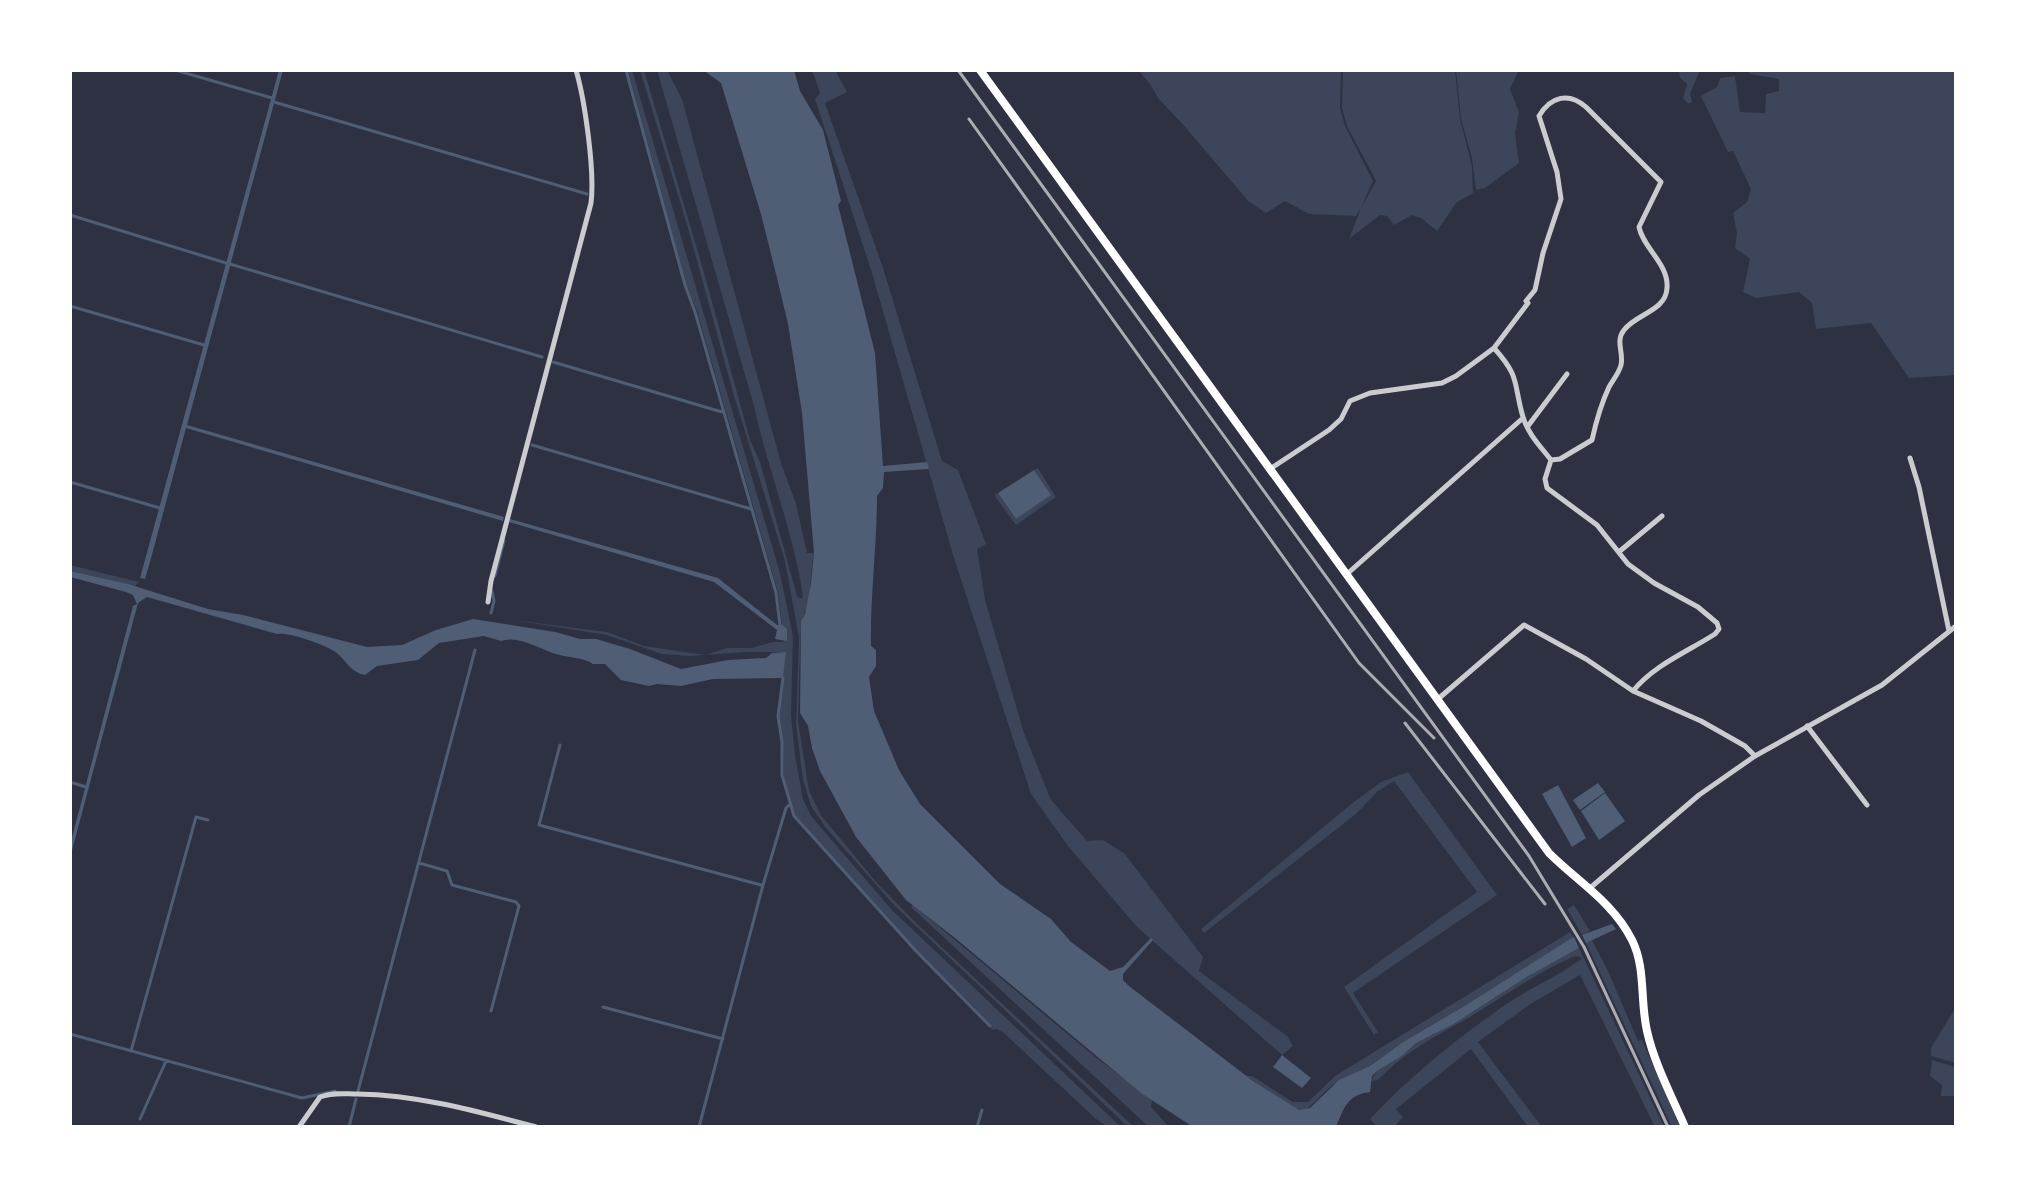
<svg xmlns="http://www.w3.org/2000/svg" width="2026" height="1197" viewBox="0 0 2026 1197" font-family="Arial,sans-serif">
<rect width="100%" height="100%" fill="#2d3142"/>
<!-- green -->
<path fill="#3c4559" d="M 628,70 L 632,70 L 780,573 L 793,636 L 791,715 L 795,755 L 803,799 L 811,816 L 892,910 L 1121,1127 L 1108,1127 L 1096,1119 L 1005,1034 L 997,1029 L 993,1030 L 973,1006 L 916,951 L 795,816 L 784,782 L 783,742 L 778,715 L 786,652 L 746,652 L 689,656 L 662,654 L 607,635 L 513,620 L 607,632 L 644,646 L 706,655 L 727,648 L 752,648 L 773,642 L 783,642 L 787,638 L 787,629 L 782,625 L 778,593 L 697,311 L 686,285 Z
M 640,70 L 644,70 L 703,269 L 750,440 L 760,462 L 797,596 L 801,599 L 803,596 C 793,531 768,470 754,406 L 657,70 L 667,70 L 682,99 L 781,463 L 796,504 L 807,553 L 814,553 C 809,575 813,601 801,621 L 798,721 L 809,790 L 820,814 L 877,883 L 918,925 L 1134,1127 L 1128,1127 L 895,906 L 826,828 L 811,806 L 803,780 L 796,725 L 799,638 L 785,561 L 734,396 L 688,228 Z
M 812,70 L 835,70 L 847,92 L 825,103 L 883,268 L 942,461 L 958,470 L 986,544 L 977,549 L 985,600 L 1024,733 L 1051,800 L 1087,841 L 1103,840 L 1125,854 L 1203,957 L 1199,971 L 1287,1036 L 1293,1046 L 1282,1055 L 1137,927 L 1068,846 L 1031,794 L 953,555 L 872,273 L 815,99 L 820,93 Z
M 1138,70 L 1341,70 L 1340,108 L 1345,126 L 1373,181 L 1361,208 L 1376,181 L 1347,126 L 1342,108 L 1343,70 L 1455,70 L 1460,119 L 1472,167 L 1473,193 L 1456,203 L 1437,231 L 1421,218 L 1412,215 L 1394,225 L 1387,216 L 1380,215 L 1349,239 L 1361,208 L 1356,216 L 1309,214 L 1285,201 L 1266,213 L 1248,201 L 1187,129 L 1158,98 L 1150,84 Z
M 1456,70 L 1519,70 L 1510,89 L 1519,112 L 1515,133 L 1519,163 L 1485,188 L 1476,190 L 1472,158 L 1461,119 Z
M 1679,70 L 1700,70 L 1690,94 L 1692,102 L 1688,104 L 1683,98 L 1687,84 L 1680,78 Z
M 1747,70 L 1956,70 L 1956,375 L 1909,378 L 1871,323 L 1816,329 L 1812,303 L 1799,292 L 1756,298 L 1743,292 L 1750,259 L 1735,248 L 1737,233 L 1733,213 L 1747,202 L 1751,189 L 1733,151 L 1728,152 L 1701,96 L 1717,87 L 1720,78 L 1735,76 L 1740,112 L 1765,113 L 1766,94 L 1779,91 L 1779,79 L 1750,74 Z
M 1038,468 L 1056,497 L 1016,525 L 994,495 L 998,493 L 1016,519 L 1050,495 L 1034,470 Z
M 70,565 L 139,582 L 135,586 L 70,571 Z
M 1408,772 L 1497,895 L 1353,993 L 1378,1032 L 1374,1035 L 1344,987 L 1477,892 L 1394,781 L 1377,792 L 1356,814 L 1204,933 L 1201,929 L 1350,805 L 1381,782 Z
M 913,905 L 1094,1056 L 1152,1100 L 1151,1107 L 1169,1127 L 1149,1127 L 911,907 Z
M 1574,905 L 1590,931 L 1582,935 L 1567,909 Z
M 1570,932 L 1574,937 L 1466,1005 L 1403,1042 L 1370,1066 L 1331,1086 L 1306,1110 L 1299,1110 L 1290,1106 L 1246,1076 L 1252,1076 L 1293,1102 L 1308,1102 L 1335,1076 Z
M 1592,940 L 1608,971 L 1638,1041 L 1642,1040 L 1680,1127 L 1672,1127 L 1586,943 Z
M 1579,948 L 1664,1127 L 1655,1127 L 1580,975 L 1529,1005 L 1478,1042 L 1542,1127 L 1528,1127 L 1471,1049 L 1396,1109 L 1403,1117 L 1394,1127 L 1377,1127 L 1370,1119 C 1410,1076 1460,1036 1508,1003 C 1532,987 1560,975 1583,958 L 1575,956 C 1535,973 1501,999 1463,1021 C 1432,1038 1402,1054 1378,1080 L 1371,1081 L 1377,1071 L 1402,1056 L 1416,1043 L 1454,1024 L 1525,978 Z
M 1956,1007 L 1956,1063 L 1931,1056 L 1931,1048 Z
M 1932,1060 L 1956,1067 L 1956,1096 L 1941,1096 L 1942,1085 L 1930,1076 Z"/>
<!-- water -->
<path fill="#4f5d75" d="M 279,70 L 283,70 L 187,425 L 504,517 L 503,521 L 186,428 L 150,562 L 145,579 L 140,578 Z
M 703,70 L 794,70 L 800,91 L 823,130 L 841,201 L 838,205 L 875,353 L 883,466 L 927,462 L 929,469 L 884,472 L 883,488 L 877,496 C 877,546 870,596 871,646 L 876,650 L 876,666 L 869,677 L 874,711 L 899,770 L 920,804 L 1000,884 L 1051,919 L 1071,942 L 1110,971 L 1123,967 L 1151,938 L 1153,940 L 1123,974 L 1123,980 L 1129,986 L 1253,1081 L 1299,1110 L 1310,1108 L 1339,1080 L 1370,1066 L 1403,1042 L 1466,1005 L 1570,939 L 1574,937 L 1579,948 L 1525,978 L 1454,1024 L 1416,1043 L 1402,1056 L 1377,1071 L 1372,1076 L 1370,1092 C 1347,1095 1344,1108 1336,1127 L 1193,1127 L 1141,1093 L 955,938 L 906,900 L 856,837 L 820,771 L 812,748 L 808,726 L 800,713 L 801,621 L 805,614 L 811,583 L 814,553 L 802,413 L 788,324 L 777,278 L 761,214 L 721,83 Z
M 1034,470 L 1051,495 L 1016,519 L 998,493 Z
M 510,519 L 718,578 L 777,625 L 783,625 L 787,629 L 787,641 L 775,639 L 777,630 L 714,582 L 509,522 Z
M 70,571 L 128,584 L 208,609 L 243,615 L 367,647 L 402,645 L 436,630 L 473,619 L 555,632 L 580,639 L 596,639 L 630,649 L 681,669 L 728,660 L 766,658 L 772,653 L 786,652 L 783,678 L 713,679 L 681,686 L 657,684 L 649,686 L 621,680 L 605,664 L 593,664 C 583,657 568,658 556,654 C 539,649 519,635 501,641 L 484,636 L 439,643 L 418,660 L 377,666 L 365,675 C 349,672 346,659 334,651 C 322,644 290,632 277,634 L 147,597 L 138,603 L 70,858 L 70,845 L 133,606 L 137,604 L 133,595 L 126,592 L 70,577 Z
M 1598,783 L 1605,792 L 1580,810 L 1573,800 Z
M 1558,785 L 1586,838 L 1572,847 L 1542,794 Z
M 1605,793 L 1625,821 L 1599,840 L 1581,811 Z
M 1612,924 L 1616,929 L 1586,943 L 1582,935 Z
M 1282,1055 L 1311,1078 L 1302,1088 L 1273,1067 Z"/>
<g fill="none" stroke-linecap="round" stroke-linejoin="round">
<!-- stream -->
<path stroke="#4f5d75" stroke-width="3" d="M 175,70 L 272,98
M 626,70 L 685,285 L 695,312 L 776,593 L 780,625
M 274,102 L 587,194
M 70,215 L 226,263
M 230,264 L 542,357
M 70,306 L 204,345
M 553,362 L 722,412
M 532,445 L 751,509
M 70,482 L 160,508
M 495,576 L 504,541
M 491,613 L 494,601 L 492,591
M 783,678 L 778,716 L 782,742 L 782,775 L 794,816 L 916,951 L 990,1026
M 560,745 L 539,825 L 761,885
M 70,782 L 86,787
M 419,863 L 447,871 L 452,885 L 516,902 L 519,906 L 491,1011
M 603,1007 L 723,1039
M 70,1034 L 302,1098 L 335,1091
M 131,1051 L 196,817 L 208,820
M 358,1091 L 475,650
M 140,1119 L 166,1061
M 349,1127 L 356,1099
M 699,1127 L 763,885 L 786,808 L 790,804
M 977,1127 L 982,1110"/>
<!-- minor -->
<path stroke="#caccd0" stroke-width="5" d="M 1494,348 C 1521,378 1513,383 1523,417 C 1528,434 1541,447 1551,460 L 1545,479 L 1547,488 L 1597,525 L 1628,564 L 1654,583 L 1698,607 L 1717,623 L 1719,629 L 1715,634 C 1687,652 1654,665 1633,691
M 1528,426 L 1567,374
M 1910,458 L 1919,487 L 1949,631
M 1270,469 L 1329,430 L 1341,419 L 1350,401 L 1370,393 L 1442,383 L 1456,376 L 1494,348 L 1528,303 L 1526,301 L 1535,290 L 1543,253 L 1561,199 L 1557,172 L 1539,116 C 1551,96 1569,92 1586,107 L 1661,182 L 1639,227 C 1643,248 1669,264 1667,288 C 1666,311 1636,314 1624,330 C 1615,341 1624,353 1621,365 C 1619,373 1613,380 1609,387 C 1601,404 1596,422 1592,440 L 1560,459 L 1551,460
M 1620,551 L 1662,516
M 1347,574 L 1523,418
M 488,602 L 491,581 L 591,203 C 595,172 585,101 576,70
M 1438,699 L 1524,625 L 1586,659 L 1633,691 L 1701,721 L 1745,746 L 1755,756
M 1807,726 L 1867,805
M 1590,888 L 1699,795 L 1755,756 L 1882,685 L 1956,626
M 299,1127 L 320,1097 C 333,1092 345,1094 357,1094 C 419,1095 476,1111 536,1127"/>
<!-- secondary -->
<path stroke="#fff" stroke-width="8" d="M 980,70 L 1549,853 C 1578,882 1613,902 1632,940 C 1646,968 1640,1001 1647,1031 C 1654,1063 1672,1097 1685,1127"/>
<!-- rail -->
<path stroke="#abadb3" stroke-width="3" d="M 958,70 L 1529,856 L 1584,947 L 1668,1127
M 969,119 L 1359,663 L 1434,738
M 1405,723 L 1545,904"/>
</g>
<!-- border -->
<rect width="2026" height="1197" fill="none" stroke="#ffffff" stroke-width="144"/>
</svg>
